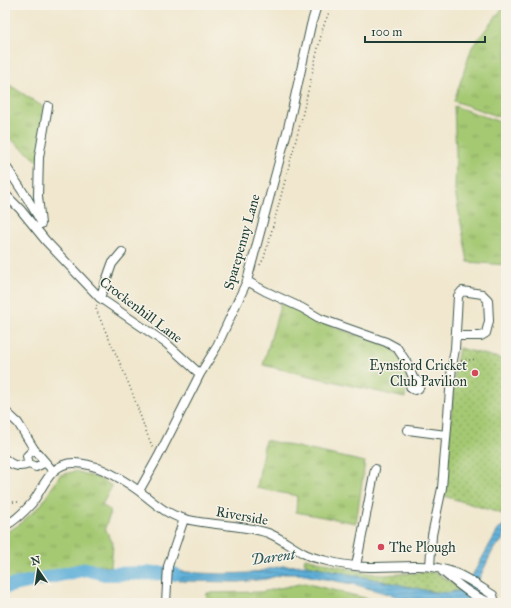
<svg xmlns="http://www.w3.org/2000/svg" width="511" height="608" viewBox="0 0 511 608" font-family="'IM FELL Great Primer',serif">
<defs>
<pattern id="grass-tufts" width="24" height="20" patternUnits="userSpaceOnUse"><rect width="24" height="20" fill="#a5c973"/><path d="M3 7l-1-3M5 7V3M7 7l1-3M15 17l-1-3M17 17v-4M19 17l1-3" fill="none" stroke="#86a45f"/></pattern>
<pattern id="park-dots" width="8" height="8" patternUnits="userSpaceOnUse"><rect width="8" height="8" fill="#a5c973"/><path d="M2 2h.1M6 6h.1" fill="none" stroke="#86a45f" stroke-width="1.8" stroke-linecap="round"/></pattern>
<pattern id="water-rules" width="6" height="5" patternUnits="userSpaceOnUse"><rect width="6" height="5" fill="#5dafd9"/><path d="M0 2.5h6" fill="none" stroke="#4c90b1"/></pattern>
</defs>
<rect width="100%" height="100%" fill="#f7f3e8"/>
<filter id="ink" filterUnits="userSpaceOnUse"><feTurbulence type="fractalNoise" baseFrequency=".025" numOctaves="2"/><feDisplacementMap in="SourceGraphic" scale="8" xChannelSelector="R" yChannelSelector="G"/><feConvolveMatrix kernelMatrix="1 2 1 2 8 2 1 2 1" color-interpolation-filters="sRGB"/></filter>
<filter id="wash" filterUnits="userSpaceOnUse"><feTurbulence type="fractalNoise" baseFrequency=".012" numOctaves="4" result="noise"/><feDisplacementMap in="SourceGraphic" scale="16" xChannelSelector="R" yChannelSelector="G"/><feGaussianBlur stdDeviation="0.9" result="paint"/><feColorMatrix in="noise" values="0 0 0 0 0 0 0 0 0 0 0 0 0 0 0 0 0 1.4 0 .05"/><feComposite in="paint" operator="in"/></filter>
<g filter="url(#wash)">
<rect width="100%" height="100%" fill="#f0e7ce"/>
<!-- grass -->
<path fill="url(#grass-tufts)" stroke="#628354" d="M 505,5 L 506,5 L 506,119 L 454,101 L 472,47 Z
M 5,82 L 51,112 L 42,164 L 5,135 Z
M 454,106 L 506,124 L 506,265 L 468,262 L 455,191 L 456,154 Z
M 281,303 L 336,328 L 387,345 L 401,356 L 408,370 L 405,398 L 263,365 Z
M 265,440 L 365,462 L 356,523 L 296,512 L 297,496 L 257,488 Z
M 76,471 L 100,479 L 112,486 L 102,505 L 111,511 L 105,528 L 113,544 L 111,567 L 83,564 L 12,583 L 5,583 L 5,533 L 17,526 L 41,505 L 60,475 Z
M 304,583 L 385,603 L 206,603 L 207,593 L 261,592 Z"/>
<!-- park -->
<path fill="url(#park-dots)" stroke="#628354" d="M 459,348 L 506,360 L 506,515 L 444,496 L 455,370 Z
M 305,558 L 367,573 L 382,575 L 434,572 L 461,588 C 454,594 443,594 434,592 L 307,565 L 304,562 Z"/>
<!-- water -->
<path fill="url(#water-rules)" stroke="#3e7686" d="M 506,522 C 506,533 504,542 494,548 L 476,585 L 483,594 L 491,598 L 487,603 L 419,603 L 357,585 L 299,574 L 284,574 L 266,579 L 239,582 L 182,581 L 171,577 L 155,577 L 156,570 L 170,569 L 176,571 L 197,573 L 223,574 L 252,573 L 282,566 L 307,565 L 434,592 L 448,593 L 460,590 L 473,574 L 498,530 Z"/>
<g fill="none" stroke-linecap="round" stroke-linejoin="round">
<!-- river -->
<path stroke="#5dafd9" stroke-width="14" d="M 5,587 L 86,569 L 105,574 L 164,573 L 174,574"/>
</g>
</g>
<g filter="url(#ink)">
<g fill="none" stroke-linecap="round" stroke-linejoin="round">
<defs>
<path id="minor" d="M 5,165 L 27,198 L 40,220
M 5,194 L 20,209 L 46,241 L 100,298 L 167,344 L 200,374
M 41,224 L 38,196 L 39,157 L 48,106
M 247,281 L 265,291 L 302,308 L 321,319 L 386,342 L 397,348 L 407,363 L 414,380
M 100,298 L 112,264 L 122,252
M410 385a5 5 0 1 1 10 0a5 5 0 1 1-10 0Z
M 5,411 L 18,423 L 34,449 L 53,471
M 408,430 L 446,435
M 34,449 L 27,456 L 29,464 L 36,467 L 42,464 L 44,461
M 5,459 C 13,466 19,468 29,464
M 139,491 L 158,457 L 200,374 L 216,348 L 247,281 L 288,128 L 311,25 L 317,5
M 5,526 C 16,520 24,512 32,503 C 44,487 50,463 74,463 C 97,463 121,478 139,491 C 154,502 166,515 185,519 C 212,526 241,524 268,533 C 281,538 293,548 305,554 C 315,559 343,565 355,566 C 384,570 414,562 442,569 C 461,573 477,585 493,595 L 495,603
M 356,566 L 375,469
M 430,567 L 432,535 L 442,488 L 452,366 L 455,349 L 458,296 L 462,291 L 482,294 L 488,300 L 489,321 L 486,333 L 481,336 L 456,336
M 442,571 C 458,584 473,598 493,603
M 166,603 L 168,566 L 184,519"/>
</defs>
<!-- minor casing -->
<use href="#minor" stroke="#3e564b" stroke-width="10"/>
<!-- path -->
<path stroke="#3e564b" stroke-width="1.5" stroke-dasharray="1 3" stroke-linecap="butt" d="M 260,265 L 264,258 L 270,237 L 301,121 L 323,27 L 332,5
M 97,305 L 96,309 C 106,334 118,357 128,382 C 137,404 143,426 153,448
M 461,361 L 477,359
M 5,502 L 21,502"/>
<!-- minor -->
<use href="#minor" stroke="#fff" stroke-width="8"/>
</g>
</g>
<!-- markers -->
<g fill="#d1495b" stroke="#f7f3e8" stroke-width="1.5">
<circle cx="475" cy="373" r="4"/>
<circle cx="381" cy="547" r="4"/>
</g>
<g text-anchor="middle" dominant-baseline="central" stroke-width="3" stroke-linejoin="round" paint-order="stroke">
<!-- street labels -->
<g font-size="14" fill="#1f3d34" stroke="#f7f3e8">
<text transform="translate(242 242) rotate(-74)">Sparepenny Lane</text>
<text transform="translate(141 310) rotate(37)">Crockenhill Lane</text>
<text transform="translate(242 516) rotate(10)">Riverside</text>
</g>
<!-- poi labels -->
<g font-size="14" fill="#1f3d34" stroke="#f7f3e8" text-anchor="end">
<text x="467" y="365">Eynsford Cricket<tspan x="467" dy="16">Club Pavilion</tspan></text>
<text x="389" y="547" text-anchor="start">The Plough</text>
</g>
<!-- water labels -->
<g font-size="15" font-style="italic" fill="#2e5a5d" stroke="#f7f3e8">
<text transform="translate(273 557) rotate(-7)">Darent</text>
</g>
</g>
<!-- margin -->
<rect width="511" height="608" fill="none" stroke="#f7f3e8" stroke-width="20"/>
<!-- north arrow -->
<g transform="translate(38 570) rotate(347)" stroke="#f7f3e8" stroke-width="3" paint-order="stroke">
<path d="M0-3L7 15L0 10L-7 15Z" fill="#1f3d34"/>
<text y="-6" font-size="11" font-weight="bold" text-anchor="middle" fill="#1f3d34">N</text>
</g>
<!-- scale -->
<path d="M365 36v6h120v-6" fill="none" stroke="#1f3d34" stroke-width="2"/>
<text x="371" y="36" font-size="12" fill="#1f3d34" stroke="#f7f3e8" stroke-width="3" paint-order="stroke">100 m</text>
</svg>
